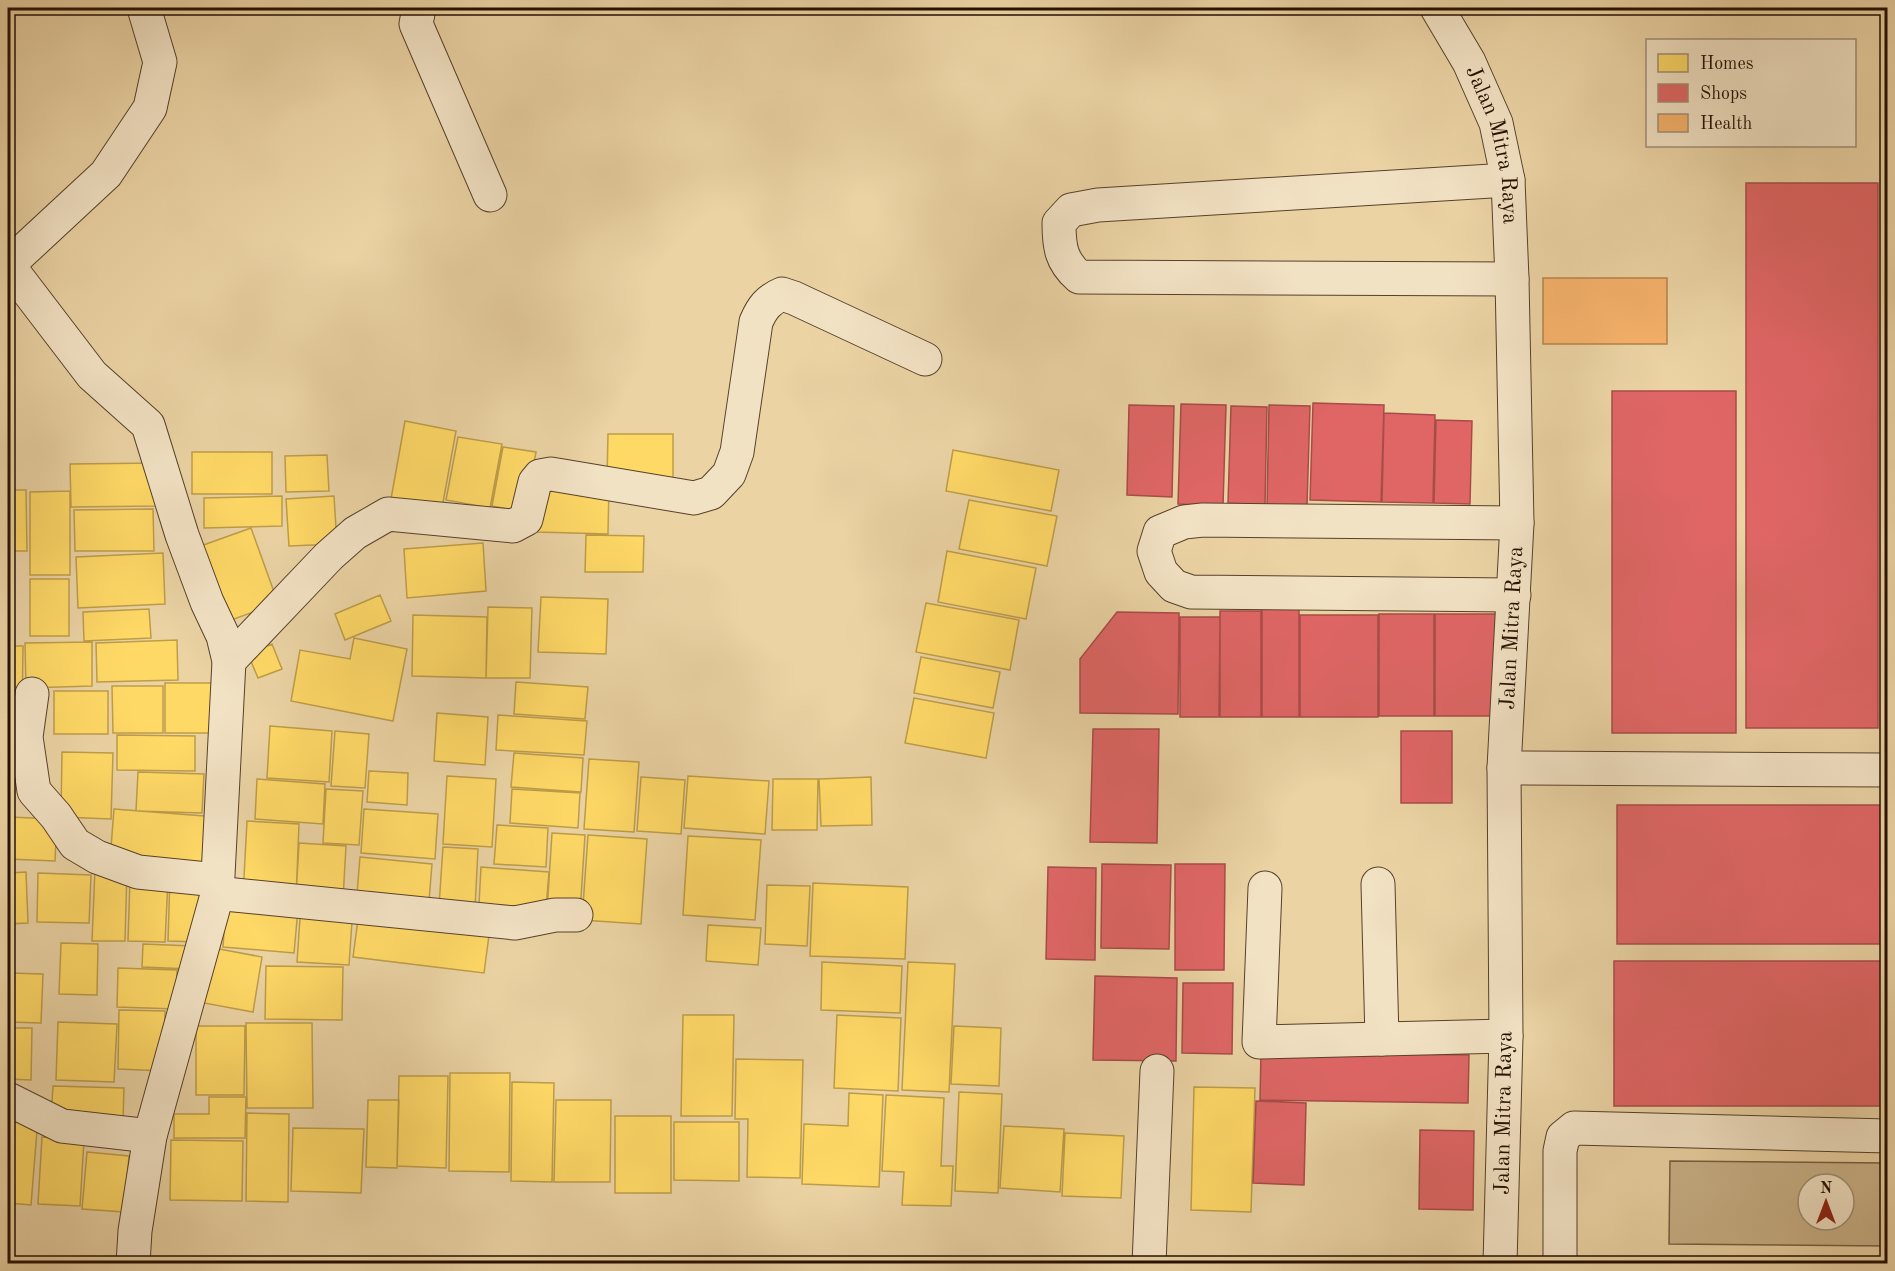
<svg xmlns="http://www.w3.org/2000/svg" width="1895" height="1271" viewBox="0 0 1895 1271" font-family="'Old Standard TT',serif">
<rect width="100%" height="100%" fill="#ebd3a4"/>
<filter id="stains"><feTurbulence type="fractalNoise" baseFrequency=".00333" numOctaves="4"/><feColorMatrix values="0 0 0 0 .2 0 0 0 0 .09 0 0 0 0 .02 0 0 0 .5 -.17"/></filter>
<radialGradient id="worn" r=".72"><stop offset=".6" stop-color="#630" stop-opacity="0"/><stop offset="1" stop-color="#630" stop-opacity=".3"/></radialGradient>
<!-- green -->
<path fill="#c9b288" stroke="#776144" stroke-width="1.5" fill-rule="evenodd" d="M 1670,1161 L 1887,1163 L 1887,1246 L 1669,1244 ZM 1808,1184 L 1844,1184 L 1844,1220 L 1808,1220 Z"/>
<!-- homes -->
<path fill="#ffd966" stroke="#be9d48" stroke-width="1.5" d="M 405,421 L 456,431 L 442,508 L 391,499 Z
M 608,434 L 673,434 L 673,482 L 607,480 Z
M 458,437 L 502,444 L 490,508 L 446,500 Z
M 503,447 L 536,452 L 525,512 L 492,506 Z
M 953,450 L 1059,470 L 1051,511 L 946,491 Z
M 192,452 L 272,452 L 272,494 L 192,494 Z
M 327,455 L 329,491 L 286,492 L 285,456 Z
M 157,463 L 157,506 L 71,507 L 70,464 Z
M 538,483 L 609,484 L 608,534 L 537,532 Z
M 8,490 L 26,490 L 27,551 L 8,551 Z
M 70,491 L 70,575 L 30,575 L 30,492 Z
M 282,496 L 282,526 L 204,528 L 204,498 Z
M 334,496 L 337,544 L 289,546 L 286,499 Z
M 969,500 L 1057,516 L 1047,566 L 959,549 Z
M 153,509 L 154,551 L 75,551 L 74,510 Z
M 251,528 L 278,603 L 223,623 L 195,548 Z
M 586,535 L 644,536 L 643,572 L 585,572 Z
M 483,543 L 486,591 L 407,598 L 404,549 Z
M 947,551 L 1036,568 L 1026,619 L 938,602 Z
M 163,553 L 165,604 L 78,608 L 76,557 Z
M 30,579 L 69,579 L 69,636 L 30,636 Z
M 380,595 L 391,621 L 345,640 L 335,614 Z
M 541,597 L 608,599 L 606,654 L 538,652 Z
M 926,603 L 1019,620 L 1010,670 L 916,652 Z
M 488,607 L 532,608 L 530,678 L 486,678 Z
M 149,609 L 151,638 L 84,641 L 83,612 Z
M 413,615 L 487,617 L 486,678 L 412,676 Z
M 354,638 L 407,649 L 393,721 L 291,701 L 300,650 L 350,659 Z
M 177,640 L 178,680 L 97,682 L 96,643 Z
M 92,642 L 92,686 L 26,688 L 25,643 Z
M 272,644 L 282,669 L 258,678 L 248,654 Z
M 8,646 L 23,646 L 22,720 L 8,719 Z
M 921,657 L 1000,672 L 993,708 L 914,693 Z
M 516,682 L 588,687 L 585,719 L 514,714 Z
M 165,683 L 223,683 L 222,733 L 165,733 Z
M 112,686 L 163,686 L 163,733 L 113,733 Z
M 54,691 L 108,691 L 108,734 L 54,734 Z
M 914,698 L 994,713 L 986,758 L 905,743 Z
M 437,713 L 488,717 L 485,765 L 434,761 Z
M 498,715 L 587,721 L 584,755 L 496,750 Z
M 270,726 L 332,731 L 329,782 L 267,778 Z
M 335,731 L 369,734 L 365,788 L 331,786 Z
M 117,735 L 195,736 L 195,771 L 117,770 Z
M 62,752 L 113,753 L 111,819 L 61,817 Z
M 514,753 L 583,758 L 581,792 L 511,787 Z
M 589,759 L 639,762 L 634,832 L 584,829 Z
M 369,771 L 408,773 L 407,805 L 367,802 Z
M 138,772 L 204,774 L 202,813 L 136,811 Z
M 447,776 L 496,779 L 492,847 L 443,844 Z
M 688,776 L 769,781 L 765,834 L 684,828 Z
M 641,777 L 685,780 L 681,834 L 637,831 Z
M 871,777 L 872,825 L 821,826 L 819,779 Z
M 257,779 L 325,784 L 323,824 L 255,819 Z
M 773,779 L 818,779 L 817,830 L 772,830 Z
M 326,789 L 363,791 L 359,845 L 323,843 Z
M 512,789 L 580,793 L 578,828 L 510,823 Z
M 114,809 L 217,817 L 213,868 L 110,860 Z
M 364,809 L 438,814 L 435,859 L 361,853 Z
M 8,817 L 57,819 L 55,861 L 8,859 Z
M 247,821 L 299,824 L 296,898 L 243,896 Z
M 497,825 L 548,828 L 546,867 L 494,864 Z
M 552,833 L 585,835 L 580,913 L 547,911 Z
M 588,835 L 647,839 L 641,924 L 582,920 Z
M 688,836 L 761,840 L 755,920 L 683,915 Z
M 299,843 L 346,846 L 343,899 L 296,897 Z
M 443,847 L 478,849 L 475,909 L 439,906 Z
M 360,857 L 432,864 L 428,913 L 356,906 Z
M 481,867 L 549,872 L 546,908 L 479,904 Z
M 95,869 L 127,869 L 125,941 L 92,941 Z
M 26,872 L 28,923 L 8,924 L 8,873 Z
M 38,873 L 91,875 L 89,923 L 37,922 Z
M 170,877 L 201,879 L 199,942 L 168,941 Z
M 130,878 L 168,880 L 165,942 L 128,941 Z
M 813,883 L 908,887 L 905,959 L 810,956 Z
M 767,885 L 810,886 L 807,946 L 765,944 Z
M 226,903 L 298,909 L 294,953 L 223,947 Z
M 301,904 L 353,907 L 349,965 L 297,962 Z
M 359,912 L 490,928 L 484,973 L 353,957 Z
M 708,925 L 761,928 L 758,965 L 706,961 Z
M 61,943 L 98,944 L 97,995 L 59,994 Z
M 143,944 L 192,946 L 191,969 L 142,967 Z
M 214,948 L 262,957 L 253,1012 L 204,1003 Z
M 822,962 L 902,966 L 900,1013 L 821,1010 Z
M 908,962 L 955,964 L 949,1092 L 902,1090 Z
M 266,966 L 343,967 L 342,1020 L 265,1019 Z
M 118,968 L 177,970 L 176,1009 L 117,1007 Z
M 8,973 L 43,974 L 41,1023 L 8,1022 Z
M 119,1010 L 165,1011 L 164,1071 L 118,1069 Z
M 683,1015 L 734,1015 L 732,1116 L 681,1116 Z
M 837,1015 L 901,1018 L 898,1091 L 834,1088 Z
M 58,1022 L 117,1024 L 114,1082 L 56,1080 Z
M 246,1023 L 312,1023 L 313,1108 L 247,1108 Z
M 196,1026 L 245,1026 L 244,1095 L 196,1095 Z
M 954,1026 L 1001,1028 L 999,1086 L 951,1084 Z
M 8,1028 L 32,1028 L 31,1080 L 8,1079 Z
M 736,1059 L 803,1060 L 800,1178 L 747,1177 L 748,1119 L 735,1119 Z
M 450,1073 L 510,1073 L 509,1172 L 449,1171 Z
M 399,1076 L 448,1076 L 446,1168 L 397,1166 Z
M 512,1082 L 554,1083 L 552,1182 L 511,1181 Z
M 53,1086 L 124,1088 L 123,1119 L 51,1116 Z
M 1194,1087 L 1255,1088 L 1251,1212 L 1191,1210 Z
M 959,1092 L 1002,1094 L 998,1193 L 955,1191 Z
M 849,1093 L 883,1095 L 879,1187 L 802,1184 L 804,1124 L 848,1126 Z
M 886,1095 L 944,1098 L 941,1166 L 953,1166 L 951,1206 L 902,1205 L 904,1172 L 882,1171 Z
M 209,1097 L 246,1097 L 245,1138 L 174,1138 L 174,1114 L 209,1114 Z
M 368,1100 L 399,1100 L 397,1168 L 366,1167 Z
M 556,1100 L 611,1100 L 610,1182 L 554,1182 Z
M 247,1113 L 289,1114 L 288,1202 L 246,1201 Z
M 8,1116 L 38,1118 L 31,1205 L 8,1203 Z
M 615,1116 L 671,1116 L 671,1193 L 615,1193 Z
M 674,1122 L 739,1122 L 739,1181 L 674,1180 Z
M 1004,1126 L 1064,1129 L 1060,1192 L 1000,1188 Z
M 293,1128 L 364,1129 L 361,1193 L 291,1191 Z
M 1065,1133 L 1124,1136 L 1121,1198 L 1062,1196 Z
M 42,1137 L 84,1140 L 80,1206 L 38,1204 Z
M 171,1140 L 243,1141 L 242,1201 L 170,1200 Z
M 87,1152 L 129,1156 L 124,1212 L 82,1209 Z"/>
<!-- shops -->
<path fill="#e06666" stroke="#a84c48" stroke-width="1.5" d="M 1746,183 L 1878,183 L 1878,728 L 1746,728 Z
M 1612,391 L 1736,391 L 1736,733 L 1612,733 Z
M 1313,403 L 1384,405 L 1381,502 L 1310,500 Z
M 1181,404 L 1226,405 L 1223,506 L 1178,504 Z
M 1129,405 L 1174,406 L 1172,497 L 1127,495 Z
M 1269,405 L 1310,406 L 1307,506 L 1267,506 Z
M 1231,406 L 1267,407 L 1265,505 L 1228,503 Z
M 1384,413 L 1435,415 L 1433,503 L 1382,502 Z
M 1436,420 L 1472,421 L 1470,504 L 1434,503 Z
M 1262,609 L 1299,609 L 1299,717 L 1262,717 Z
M 1220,611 L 1261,611 L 1261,717 L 1220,717 Z
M 1117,612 L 1179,613 L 1178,714 L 1080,713 L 1080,659 Z
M 1379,614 L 1434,614 L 1434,716 L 1379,716 Z
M 1435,614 L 1496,614 L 1496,716 L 1435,716 Z
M 1300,615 L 1378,615 L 1378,717 L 1300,717 Z
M 1180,617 L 1220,617 L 1219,717 L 1180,717 Z
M 1093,729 L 1159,729 L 1157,843 L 1090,842 Z
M 1401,731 L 1452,731 L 1452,803 L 1401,803 Z
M 1617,805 L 1888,805 L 1888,944 L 1617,944 Z
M 1102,864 L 1171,865 L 1169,949 L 1101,948 Z
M 1175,864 L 1225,864 L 1224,970 L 1175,970 Z
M 1048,867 L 1096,868 L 1095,960 L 1046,959 Z
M 1614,961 L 1888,961 L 1888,1106 L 1614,1106 Z
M 1095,976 L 1177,978 L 1176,1061 L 1093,1060 Z
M 1183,983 L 1233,983 L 1232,1054 L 1182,1053 Z
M 1261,1052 L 1469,1055 L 1468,1103 L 1260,1100 Z
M 1256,1101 L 1306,1103 L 1304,1185 L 1253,1183 Z
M 1420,1130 L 1474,1131 L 1473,1210 L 1419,1209 Z"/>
<!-- health -->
<path fill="#f6b26b" stroke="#b7814b" stroke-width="1.5" d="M 1543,278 L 1667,278 L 1667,344 L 1543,344 Z"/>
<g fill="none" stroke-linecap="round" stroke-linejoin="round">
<defs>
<g id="minor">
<path d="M 419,8 L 416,24 L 490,195"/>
<path id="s1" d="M 1437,8 L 1469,62 L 1496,123 L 1508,180 L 1512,279 L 1517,523 L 1504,768 L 1506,1036 L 1500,1264"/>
<path d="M 1508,180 L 1098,205 L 1071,210 L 1059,223 C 1059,247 1061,261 1079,277 L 1512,279"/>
<path d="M 8,265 L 92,375 L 148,425 L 182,535 L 207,602 L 223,636 L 229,661 L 217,895 L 150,1136 L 135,1231 L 133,1264"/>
<path d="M 8,265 L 106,174 L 150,108 L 160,62 L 144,8"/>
<path d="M 1514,595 L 1191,592 L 1174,586 L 1161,572 L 1154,551 L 1160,532 L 1184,522 L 1203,520 L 1517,523"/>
<path d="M 229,661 L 329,556 L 355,533 L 388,514 L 513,526 L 526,519 L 535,482 L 540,476 L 551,474 L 694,498 L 711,493 L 729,474 L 737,452 L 756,322 C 762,308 768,300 782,294 L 794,298 L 925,359"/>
<path d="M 32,694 L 26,737 L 34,791 L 56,816 L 75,844 L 97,857 L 138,872 L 217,880"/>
<path d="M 1504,768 L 1888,770"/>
<path d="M 1378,884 L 1382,1039"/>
<path d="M 1265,888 L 1259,1042 L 1506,1036"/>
<path d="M 217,895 L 225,894 L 515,923 L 555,915 L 576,915"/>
<path d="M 8,1099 L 62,1126 L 150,1136"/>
<path d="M 1149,1264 L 1157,1071"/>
<path d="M 1560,1264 L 1560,1151 L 1563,1137 L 1574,1128 L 1888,1136"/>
</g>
</defs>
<!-- minor casing -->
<use href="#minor" stroke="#56412a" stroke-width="35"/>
<!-- minor -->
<use href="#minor" stroke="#f2e2c4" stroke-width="33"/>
</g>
<g text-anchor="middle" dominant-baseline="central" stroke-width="6" stroke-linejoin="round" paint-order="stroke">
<!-- street labels -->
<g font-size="22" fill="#251001" stroke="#f2e2c4">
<text stroke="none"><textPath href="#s1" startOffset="150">Jalan Mitra Raya</textPath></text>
<text transform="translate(1512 628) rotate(-87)">Jalan Mitra Raya</text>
<text transform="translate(1504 1113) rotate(-89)">Jalan Mitra Raya</text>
</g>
</g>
<!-- margin -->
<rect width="1895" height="1271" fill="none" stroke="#ebd3a4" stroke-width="30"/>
<rect x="9" y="9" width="1877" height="1253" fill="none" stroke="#251001" stroke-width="3"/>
<rect x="15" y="15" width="1865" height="1241" fill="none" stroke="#251001" stroke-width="1.5"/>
<!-- legend -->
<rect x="1646" y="39" width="210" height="108" fill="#f2e2c4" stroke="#a08e76" stroke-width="1.5"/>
<rect x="1658" y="54" width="30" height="18" fill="#ffd966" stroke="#a08e76" stroke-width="1.5"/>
<text x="1700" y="69" font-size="18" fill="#251001">Homes</text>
<rect x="1658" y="84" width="30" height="18" fill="#e06666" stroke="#a08e76" stroke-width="1.5"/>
<text x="1700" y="99" font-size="18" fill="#251001">Shops</text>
<rect x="1658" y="114" width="30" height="18" fill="#f6b26b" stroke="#a08e76" stroke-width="1.5"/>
<text x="1700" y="129" font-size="18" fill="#251001">Health</text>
<!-- north arrow -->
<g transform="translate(1826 1202)"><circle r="28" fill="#f2e2c4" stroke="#a08e76" stroke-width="1.5"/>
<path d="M0-4.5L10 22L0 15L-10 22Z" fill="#8f2418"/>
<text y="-9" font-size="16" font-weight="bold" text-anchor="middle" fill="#251001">N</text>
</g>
<rect width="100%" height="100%" filter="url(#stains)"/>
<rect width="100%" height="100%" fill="url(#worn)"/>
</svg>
